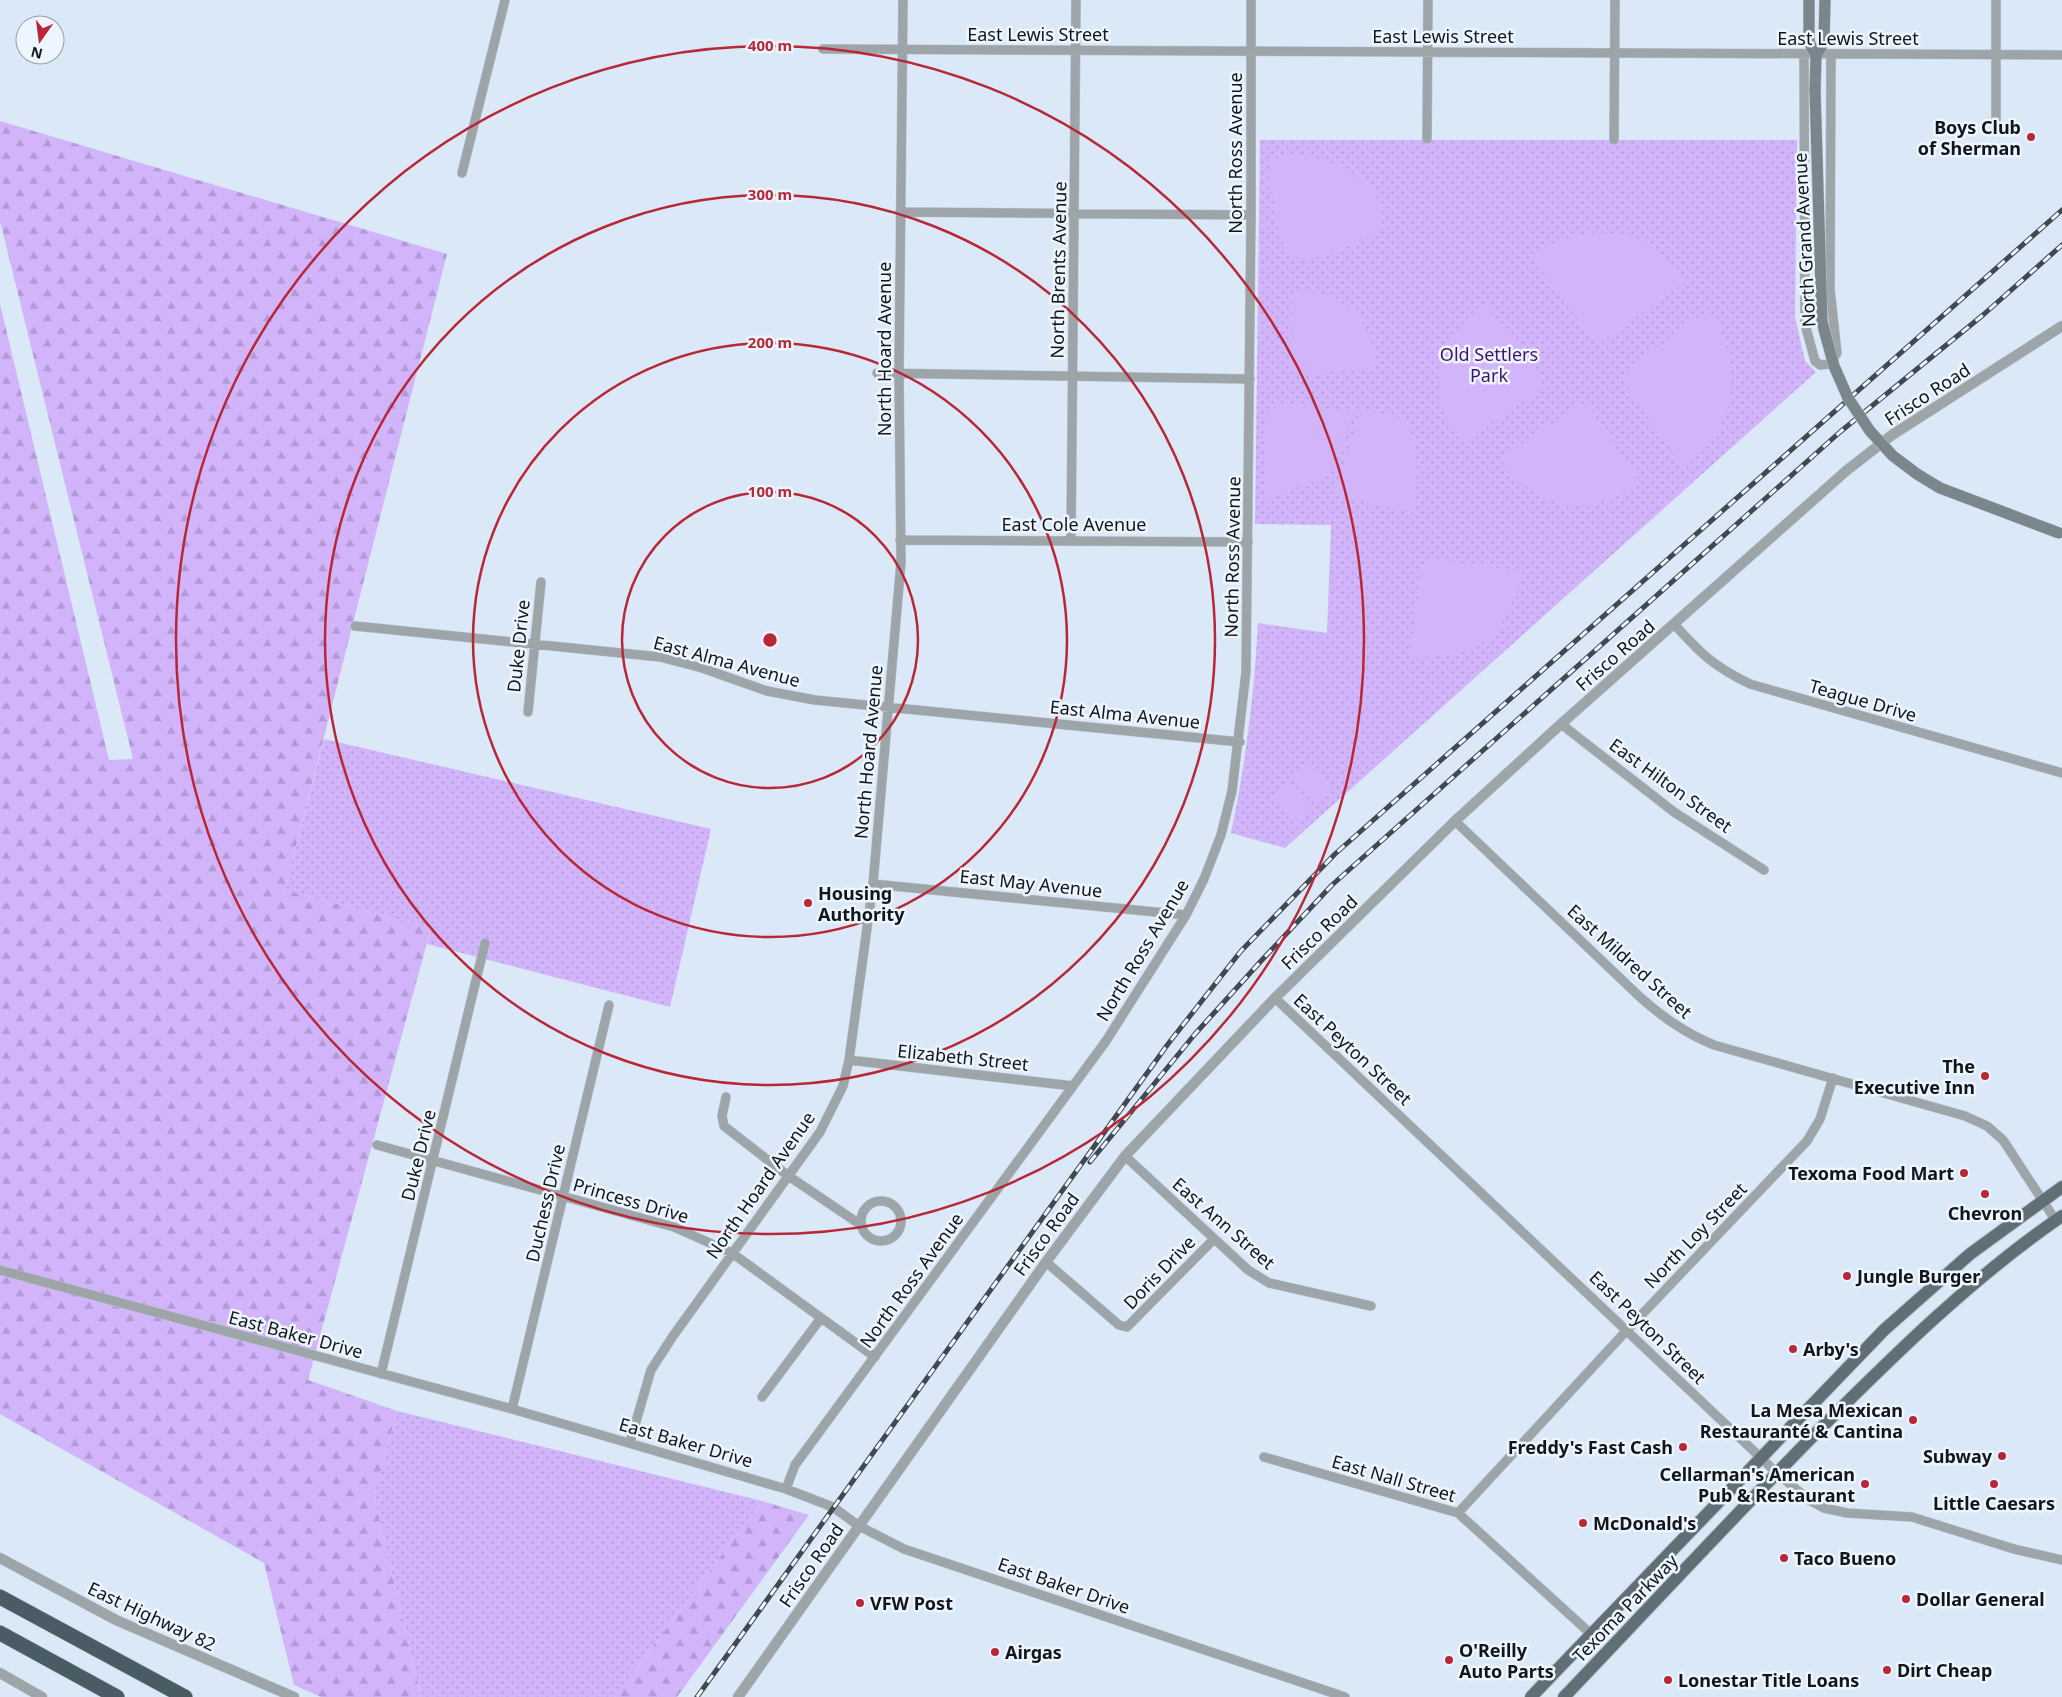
<svg xmlns="http://www.w3.org/2000/svg" width="2062" height="1697" viewBox="0 0 2062 1697" font-family="'Noto Sans',sans-serif">
<defs>
<pattern id="green-dots" width="8" height="8" patternUnits="userSpaceOnUse" patternTransform="scale(1.25)"><rect width="8" height="8" fill="#d1b4fa"/><path d="M2 2h.1M6 6h.1" fill="none" stroke="#b29ad6" stroke-width="1.8" stroke-linecap="round"/></pattern>
<pattern id="forest-firs" width="22" height="20" patternUnits="userSpaceOnUse" patternTransform="scale(1.25)"><rect width="22" height="20" fill="#d1b4fa"/><path d="M5 1l3.5 6h-7zM16 11l3.5 6h-7z" fill="#b29ad6"/></pattern>
</defs>
<rect width="100%" height="100%" fill="#dbe8f7"/>
<!-- green -->
<path fill="url(#green-dots)" d="M 1260,140 L 1797,140 L 1795,317 L 1805,361 L 1816,372 L 1285,848 L 1231,833 C 1246,762 1254,695 1258,623 L 1327,633 L 1331,525 L 1255,524 Z
M 324,739 L 711,829 L 670,1007 L 427,944 L 431,928 L 285,890 Z
M 397,1411 L 762,1501 L 615,1697 L 421,1697 L 374,1496 Z"/>
<!-- forest -->
<path fill="url(#forest-firs)" d="M 0,121 L 447,254 L 285,890 L 431,928 L 308,1380 L 397,1411 L 374,1496 L 421,1697 L 321,1697 L 294,1685 L 264,1563 L 0,1414 L 0,304 L 109,760 L 133,759 L 0,221 Z
M 762,1501 L 809,1515 L 677,1697 L 615,1697 Z"/>
<!-- pitch -->
<path fill="#d1b4fa" d="M 1302,155 C 1332,160 1368,174 1381,205 C 1384,212 1381,224 1381,232 L 1335,252 L 1303,261 L 1286,251 L 1276,221 L 1268,160 L 1283,156 Z
M 1597,232 C 1639,234 1661,247 1686,281 L 1601,343 L 1595,342 L 1531,257 C 1552,242 1571,234 1597,232 Z
M 1293,290 C 1341,291 1375,317 1376,367 L 1305,375 L 1293,371 L 1291,361 Z
M 1485,303 L 1542,379 L 1541,389 L 1463,443 C 1455,431 1446,419 1442,406 C 1430,363 1452,327 1485,303 Z
M 1708,310 C 1737,349 1742,400 1711,440 C 1703,450 1692,458 1682,466 L 1623,382 L 1624,372 Z
M 1279,403 L 1354,411 L 1337,460 L 1324,478 L 1265,499 L 1267,416 L 1271,409 Z
M 1579,405 L 1589,407 L 1640,482 C 1589,522 1536,509 1500,459 Z
M 1360,411 C 1371,412 1384,412 1395,416 C 1424,427 1416,488 1415,513 L 1346,498 L 1339,494 L 1336,490 Z
M 1429,559 L 1523,571 C 1500,646 1484,653 1409,659 L 1423,564 Z
M 1306,761 L 1333,790 L 1316,806 L 1289,777 Z
M 1287,782 L 1312,808 L 1295,824 L 1270,797 Z"/>
<g fill="none" stroke-linecap="round" stroke-linejoin="round">
<defs>
<path id="minor" d="M 823,49 L 2062,55
M 1804,55 L 1805,324 L 1815,361 L 1820,365 L 1829,364 L 1837,353 L 1830,289 L 1831,55
M 1996,120 L 1996,0
M 1427,139 L 1428,0
M 1614,140 L 1615,0
M 462,173 L 505,0
M 900,212 L 1251,215
M 877,373 L 1250,379
M 900,540 L 1248,542
M 1071,540 L 1076,0
M 1674,624 C 1701,654 1713,666 1750,684 L 2062,773
M 355,626 L 660,657 L 702,668 L 767,691 L 815,700 L 1240,742
M 528,712 L 541,582
M 1561,724 L 1674,812 L 1764,870
M 1455,821 L 1641,998 C 1664,1018 1685,1033 1714,1045 L 1965,1116 L 1987,1126 L 2003,1140 L 2056,1221
M 873,884 L 1186,915
M 1275,998 L 1777,1473 L 1809,1500 L 1824,1508 L 1847,1513 L 1912,1517 L 2014,1549 L 2062,1560
M 849,1060 L 1073,1086
M 726,1097 L 722,1116 L 724,1126 L 787,1175 L 861,1225
M 377,1145 L 674,1227 L 732,1253 L 875,1357
M 1125,1156 L 1248,1270 L 1269,1283 L 1371,1306
M861 1221a20 20 0 1 1 40 0a20 20 0 1 1-40 0Z
M 1046,1262 L 1119,1325 L 1127,1327 L 1214,1239
M 0,1270 L 512,1409 L 786,1489 L 833,1507 L 859,1526 L 904,1549 L 1345,1697
M 381,1374 L 485,943
M 762,1397 L 821,1318
M 512,1409 L 609,1005
M 630,1442 L 651,1370 L 673,1336 L 820,1132 L 843,1086 L 849,1060 L 873,884 L 901,562 L 899,374 L 903,0
M 1264,1457 L 1458,1513 L 1591,1634
M 786,1489 L 795,1465 L 1106,1041 L 1186,915 L 1204,879 L 1221,835 L 1232,791 L 1246,672 L 1251,215 L 1251,0
M 1458,1513 L 1628,1329 L 1807,1141 L 1820,1119 L 1833,1078"/>
<path id="tertiary" d="M 0,1558 L 116,1620 L 294,1697
M 0,1673 L 42,1697
M 738,1697 L 1046,1262 L 1125,1156 L 1275,998 L 1455,821 L 1561,724 L 1846,471 L 1892,435 L 2062,326"/>
<path id="secondary" d="M 1809,0 L 1809,42 L 1816,55 L 1815,90
M 1816,55 L 1824,42 L 1825,0"/>
<path id="primary" d="M 1531,1697 L 1884,1330 L 1970,1254 L 2062,1187
M 1564,1697 C 1649,1608 1732,1518 1818,1431 C 1895,1354 1972,1278 2062,1216"/>
<path id="motorway" d="M 0,1597 L 185,1697
M 0,1633 L 117,1697"/>
</defs>
<!-- minor casing -->
<use href="#minor" stroke="#bbc6d4" stroke-width="10"/>
<!-- tertiary casing -->
<use href="#tertiary" stroke="#bbc6d4" stroke-width="11"/>
<!-- secondary casing -->
<use href="#secondary" stroke="#bbc6d4" stroke-width="12"/>
<!-- primary casing -->
<use href="#primary" stroke="#bbc6d4" stroke-width="14"/>
<!-- motorway casing -->
<use href="#motorway" stroke="#bbc6d4" stroke-width="16"/>
<!-- minor -->
<use href="#minor" stroke="#9da5a9" stroke-width="9"/>
<!-- tertiary -->
<use href="#tertiary" stroke="#9da5a9" stroke-width="10"/>
<!-- secondary -->
<use href="#secondary" stroke="#79868b" stroke-width="11"/>
<!-- primary -->
<use href="#primary" stroke="#606f75" stroke-width="12"/>
<!-- motorway -->
<use href="#motorway" stroke="#4a5c63" stroke-width="15"/>
<defs>
<path id="rail" d="M 1090,1162 L 1195,1034 L 1261,961 L 1332,885 L 1840,432 L 1983,315 L 2062,245
M 697,1697 L 1168,1044 L 1241,951 L 1335,854 L 2062,210"/>
</defs>
<!-- rail casing -->
<use href="#rail" stroke="#424850" stroke-width="5"/>
<!-- rail -->
<use href="#rail" stroke="#edf5fe" stroke-width="3" stroke-dasharray="9" stroke-linecap="butt"/>
<defs>
<path id="secondary-bridge" d="M 1815,90 L 1822,322 L 1834,366 L 1848,398 L 1870,431 L 1893,456 L 1917,474 L 1940,488 L 2059,533"/>
</defs>
<!-- secondary-bridge casing -->
<use href="#secondary-bridge" stroke="#bbc6d4" stroke-width="12" stroke-linecap="butt"/>
<!-- secondary-bridge -->
<use href="#secondary-bridge" stroke="#79868b" stroke-width="11"/>
</g>
<!-- distance rings -->
<g fill="none" stroke="#b82736" stroke-width="2.5">
<circle cx="770" cy="640" r="148"/>
<circle cx="770" cy="640" r="297"/>
<circle cx="770" cy="640" r="445"/>
<circle cx="770" cy="640" r="594"/>
</g>
<!-- markers -->
<g fill="#b82736" stroke="#edf5fe" stroke-width="2">
<circle cx="2031" cy="137" r="5"/>
<circle cx="808" cy="903" r="5"/>
<circle cx="1985" cy="1076" r="5"/>
<circle cx="1964" cy="1173" r="5"/>
<circle cx="1985" cy="1194" r="5"/>
<circle cx="1847" cy="1276" r="5"/>
<circle cx="1793" cy="1349" r="5"/>
<circle cx="1913" cy="1420" r="5"/>
<circle cx="1683" cy="1447" r="5"/>
<circle cx="2002" cy="1456" r="5"/>
<circle cx="1865" cy="1484" r="5"/>
<circle cx="1994" cy="1484" r="5"/>
<circle cx="1583" cy="1523" r="5"/>
<circle cx="1784" cy="1558" r="5"/>
<circle cx="1906" cy="1599" r="5"/>
<circle cx="860" cy="1603" r="5"/>
<circle cx="995" cy="1652" r="5"/>
<circle cx="1449" cy="1660" r="5"/>
<circle cx="1887" cy="1670" r="5"/>
<circle cx="1668" cy="1680" r="5"/>
</g>
<g text-anchor="middle" dominant-baseline="central" stroke-width="5" stroke-linejoin="round" paint-order="stroke">
<!-- street labels -->
<g font-size="18" fill="#12161b" stroke="#edf5fe">
<text x="1038" y="34">East Lewis Street</text>
<text x="1443" y="36">East Lewis Street</text>
<text x="1848" y="38">East Lewis Street</text>
<text transform="translate(1235 153) rotate(-90)">North Ross Avenue</text>
<text transform="translate(1804 240) rotate(-93)">North Grand Avenue</text>
<text transform="translate(1058 270) rotate(-89)">North Brents Avenue</text>
<text transform="translate(884 349) rotate(-90)">North Hoard Avenue</text>
<text transform="translate(1927 394) rotate(-33)">Frisco Road</text>
<text x="1074" y="524">East Cole Avenue</text>
<text transform="translate(1232 557) rotate(-89)">North Ross Avenue</text>
<text transform="translate(518 646) rotate(-84)">Duke Drive</text>
<text transform="translate(1615 655) rotate(-41)">Frisco Road</text>
<text transform="translate(727 661) rotate(15)">East Alma Avenue</text>
<text transform="translate(1863 700) rotate(16)">Teague Drive</text>
<text transform="translate(1125 714) rotate(6)">East Alma Avenue</text>
<text transform="translate(868 752) rotate(-85)">North Hoard Avenue</text>
<text transform="translate(1671 785) rotate(36)">East Hilton Street</text>
<text transform="translate(1031 883) rotate(6)">East May Avenue</text>
<text transform="translate(1319 932) rotate(-44)">Frisco Road</text>
<text transform="translate(1142 950) rotate(-59)">North Ross Avenue</text>
<text transform="translate(1630 961) rotate(42)">East Mildred Street</text>
<text transform="translate(1353 1049) rotate(43)">East Peyton Street</text>
<text transform="translate(963 1057) rotate(6)">Elizabeth Street</text>
<text transform="translate(418 1155) rotate(-76)">Duke Drive</text>
<text transform="translate(760 1185) rotate(-55)">North Hoard Avenue</text>
<text transform="translate(631 1200) rotate(16)">Princess Drive</text>
<text transform="translate(545 1203) rotate(-77)">Duchess Drive</text>
<text transform="translate(1224 1223) rotate(41)">East Ann Street</text>
<text transform="translate(1046 1234) rotate(-54)">Frisco Road</text>
<text transform="translate(1695 1235) rotate(-46)">North Loy Street</text>
<text transform="translate(1159 1272) rotate(-46)">Doris Drive</text>
<text transform="translate(911 1280) rotate(-54)">North Ross Avenue</text>
<text transform="translate(1648 1327) rotate(44)">East Peyton Street</text>
<text transform="translate(296 1334) rotate(15)">East Baker Drive</text>
<text transform="translate(686 1442) rotate(16)">East Baker Drive</text>
<text transform="translate(1394 1478) rotate(16)">East Nall Street</text>
<text transform="translate(811 1565) rotate(-55)">Frisco Road</text>
<text transform="translate(1064 1585) rotate(19)">East Baker Drive</text>
<text transform="translate(1625 1608) rotate(-46)">Texoma Parkway</text>
<text transform="translate(152 1616) rotate(25)">East Highway 82</text>
</g>
<!-- poi labels -->
<g font-size="18" font-weight="bold" fill="#12161b" stroke="#edf5fe" text-anchor="start">
<text x="2021" y="127" text-anchor="end">Boys Club<tspan x="2021" dy="21">of Sherman</tspan></text>
<text x="818" y="893">Housing<tspan x="818" dy="21">Authority</tspan></text>
<text x="1975" y="1066" text-anchor="end">The<tspan x="1975" dy="21">Executive Inn</tspan></text>
<text x="1954" y="1173" text-anchor="end">Texoma Food Mart</text>
<text x="1985" y="1213" text-anchor="middle">Chevron</text>
<text x="1857" y="1276">Jungle Burger</text>
<text x="1803" y="1349">Arby's</text>
<text x="1903" y="1410" text-anchor="end">La Mesa Mexican<tspan x="1903" dy="21">Restauranté &amp; Cantina</tspan></text>
<text x="1673" y="1447" text-anchor="end">Freddy's Fast Cash</text>
<text x="1992" y="1456" text-anchor="end">Subway</text>
<text x="1855" y="1474" text-anchor="end">Cellarman's American<tspan x="1855" dy="21">Pub &amp; Restaurant</tspan></text>
<text x="1994" y="1503" text-anchor="middle">Little Caesars</text>
<text x="1593" y="1523">McDonald's</text>
<text x="1794" y="1558">Taco Bueno</text>
<text x="1916" y="1599">Dollar General</text>
<text x="870" y="1603">VFW Post</text>
<text x="1459" y="1650">O'Reilly<tspan x="1459" dy="21">Auto Parts</tspan></text>
<text x="1005" y="1652">Airgas</text>
<text x="1897" y="1670">Dirt Cheap</text>
<text x="1678" y="1680">Lonestar Title Loans</text>
</g>
<!-- park labels -->
<g font-size="18" fill="#42136a" stroke="#edf5fe">
<text x="1489" y="354">Old Settlers<tspan x="1489" dy="21">Park</tspan></text>
</g>
</g>
<circle cx="770" cy="640" r="8" fill="#b82736" stroke="#edf5fe" stroke-width="2.5"/>
<g font-size="15" text-anchor="middle" font-weight="bold" fill="#b82736" stroke="#edf5fe" stroke-width="5" stroke-linejoin="round" paint-order="stroke">
<text x="770" y="51">400 m</text>
<text x="770" y="200">300 m</text>
<text x="770" y="348">200 m</text>
<text x="770" y="497">100 m</text>
</g>
<!-- north arrow -->
<g transform="translate(40 40) rotate(194)"><circle r="24" fill="#edf5fe" stroke="#959ca3"/>
<path d="M0-4L9 19L0 12L-9 19Z" fill="#b82736"/>
<text y="-8" font-size="14" font-weight="bold" text-anchor="middle" fill="#12161b">N</text>
</g>
</svg>
